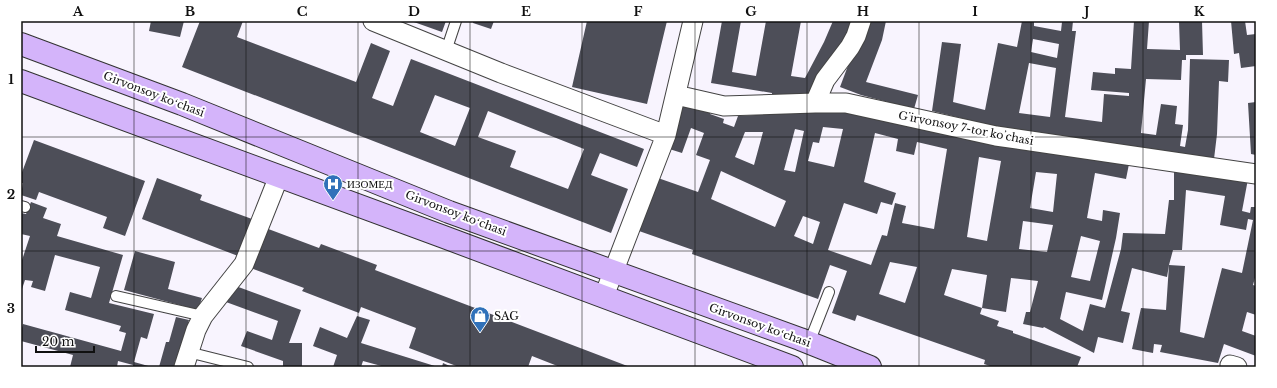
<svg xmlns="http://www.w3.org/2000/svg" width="1277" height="388" viewBox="0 0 1277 388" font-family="'Libre Baskerville',serif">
<rect width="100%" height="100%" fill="#f8f4fe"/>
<!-- building -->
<path fill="#4d4e58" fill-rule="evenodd" d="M 151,21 L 184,21 L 180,37 L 149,31 Z
M 200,21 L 243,21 L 237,37 L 356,82 L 371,43 L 390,51 L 372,98 L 393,106 L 411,59 L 644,149 L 637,167 L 600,153 L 591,175 L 628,189 L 611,233 L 182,67 ZM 435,95 L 470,108 L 455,146 L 420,132 ZM 488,111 L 584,149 L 568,189 L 510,167 L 516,151 L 478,137 Z
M 411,21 L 446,21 L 442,32 Z
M 473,21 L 494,21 L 491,29 L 473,23 Z
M 587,21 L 667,21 L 647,104 L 572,87 Z
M 722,21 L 741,21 L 732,72 L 756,76 L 766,21 L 801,21 L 791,76 L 805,78 L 824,42 L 833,21 L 856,21 L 809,99 L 772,97 L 772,93 L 711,83 Z
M 863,21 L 886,21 L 882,40 L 866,82 L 918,95 L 914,109 L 861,95 L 840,87 L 861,31 Z
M 1022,21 L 1034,21 L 1034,26 L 1061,31 L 1062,22 L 1059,22 L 1059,21 L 1073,21 L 1072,31 L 1076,31 L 1065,117 L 1102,122 L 1104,94 L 1129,96 L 1129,93 L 1091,90 L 1093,72 L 1115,74 L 1115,68 L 1131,69 L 1134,21 L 1149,21 L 1147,49 L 1180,50 L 1179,21 L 1202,21 L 1203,55 L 1186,55 L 1186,60 L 1182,60 L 1181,80 L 1146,79 L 1141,133 L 1156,135 L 1161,104 L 1177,106 L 1175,124 L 1183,125 L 1180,146 L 1185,147 L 1188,130 L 1190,59 L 1229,60 L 1228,82 L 1219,81 L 1217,134 L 1214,159 L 1100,144 L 1100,141 L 1001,128 L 932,111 L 942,42 L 961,44 L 953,102 L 985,110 L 998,43 L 1017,47 ZM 1033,39 L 1059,44 L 1057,58 L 1031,52 ZM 1029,63 L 1056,68 L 1050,117 L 1019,113 Z
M 1231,21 L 1245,21 L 1247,35 L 1256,34 L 1256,66 L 1241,68 L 1239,53 L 1234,54 Z
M 679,100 L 711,111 L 710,114 L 724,119 L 723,123 L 734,127 L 738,116 L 803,112 L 826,108 L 1130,159 L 1126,179 L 1095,173 L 1087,218 L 1102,221 L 1103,210 L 1120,213 L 1116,238 L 1102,300 L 1066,292 L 1060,319 L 1083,331 L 1090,304 L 1105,308 L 1121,249 L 1123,233 L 1165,234 L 1169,200 L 1174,200 L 1174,168 L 1248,179 L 1242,211 L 1250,213 L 1251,207 L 1256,207 L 1256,274 L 1253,285 L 1256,286 L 1256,315 L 1247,312 L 1242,331 L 1256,336 L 1256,356 L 1224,344 L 1218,363 L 1160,352 L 1162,345 L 1154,344 L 1153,353 L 1132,349 L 1141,308 L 1166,310 L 1169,265 L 1167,277 L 1132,268 L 1121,311 L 1130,313 L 1123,343 L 1098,337 L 1094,353 L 1044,327 L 1043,328 L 1023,324 L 1026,312 L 1030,312 L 1038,281 L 1011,278 L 1006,312 L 982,308 L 980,314 L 999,321 L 997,326 L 1013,331 L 1013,333 L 1081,357 L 1077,367 L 993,367 L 984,364 L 985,360 L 857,315 L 855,321 L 832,313 L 847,271 L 830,265 L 818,299 L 692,254 L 693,250 L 639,231 L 658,178 L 698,192 L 710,160 L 696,155 L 704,133 L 691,128 L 682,153 L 663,147 ZM 823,127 L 843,129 L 834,167 L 808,161 L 813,142 L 819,143 ZM 795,129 L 804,131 L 795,172 L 784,170 ZM 745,132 L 763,132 L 754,165 L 735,157 ZM 875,133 L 898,139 L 896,151 L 914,155 L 917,142 L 947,149 L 934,229 L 902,223 L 906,206 L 895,203 L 887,236 L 882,235 L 871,265 L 828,250 L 844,203 L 877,214 L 881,202 L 892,205 L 896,193 L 864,182 ZM 979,157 L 1001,161 L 987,241 L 967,237 ZM 721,171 L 786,201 L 775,227 L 711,199 ZM 1036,172 L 1057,174 L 1053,212 L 1030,208 ZM 1186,190 L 1225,196 L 1220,225 L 1246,230 L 1248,219 L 1253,220 L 1242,273 L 1222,268 L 1204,338 L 1180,332 L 1185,266 L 1169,265 L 1173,250 L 1182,250 ZM 803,216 L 820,222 L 813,244 L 794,236 ZM 1023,221 L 1053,225 L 1047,252 L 1019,249 ZM 1081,236 L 1100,241 L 1090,281 L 1071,277 ZM 890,262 L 917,267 L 905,303 L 879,294 ZM 952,269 L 987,275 L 982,308 L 944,295 Z
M 1256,102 L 1256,155 L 1251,154 L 1248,103 Z
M 34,140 L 145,181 L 125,236 L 103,228 L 107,217 L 39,192 L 36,200 L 21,195 L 23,183 L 21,183 L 21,175 Z
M 157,178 L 202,195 L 200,200 L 252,219 L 238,256 L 142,219 Z
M 31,202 L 47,208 L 43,218 L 61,224 L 57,236 L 123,255 L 109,303 L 154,314 L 147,339 L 141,337 L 134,362 L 152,367 L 133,367 L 133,365 L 118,361 L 117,367 L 70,367 L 73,355 L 21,341 L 21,332 L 23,324 L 121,351 L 126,333 L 119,331 L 121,326 L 65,310 L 70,292 L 91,298 L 100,267 L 55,255 L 45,291 L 31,287 L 33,281 L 25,280 L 21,292 L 21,263 L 30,236 L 21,234 L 21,213 L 26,214 Z
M 263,227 L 319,248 L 321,244 L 377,265 L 375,270 L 630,367 L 560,367 L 532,356 L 528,367 L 459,367 L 409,348 L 416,328 L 361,307 L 359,313 L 302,291 L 304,288 L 248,267 Z
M 135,251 L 175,262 L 168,289 L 202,298 L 198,310 L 124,290 Z
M 233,285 L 301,310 L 289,343 L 302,343 L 302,367 L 283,367 L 283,361 L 241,346 L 247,331 L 272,340 L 278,321 L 226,302 Z
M 357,316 L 370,320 L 361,343 L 438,367 L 385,367 L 363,361 L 361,367 L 333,367 L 337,355 L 313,346 L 320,327 L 347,338 Z
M 176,317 L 189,320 L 176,367 L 159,367 L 166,342 L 169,342 Z
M 443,363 L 452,367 L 442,367 Z"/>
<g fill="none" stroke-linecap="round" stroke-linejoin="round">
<defs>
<path id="lane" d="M 446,51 L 456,21
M 21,206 L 25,207
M 116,296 L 203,316
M 809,343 L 829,292
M 188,352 L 248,367"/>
<path id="street" d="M 373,21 L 501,73 L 666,135
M 676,95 L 724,106 L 815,103 L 846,103 L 996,136 L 1256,174
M 815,103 L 825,80 L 850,47 L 856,36 L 861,21
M 604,296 L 666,135 L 693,21
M 1230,365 L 1237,367
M 184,367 L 196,330 L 203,316 L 244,264 L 279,176"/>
<path id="secondary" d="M 21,44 L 182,104 L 449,212 L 800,339 L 870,367
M 21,81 L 444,237 L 792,367"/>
</defs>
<!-- lane casing -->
<use href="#lane" stroke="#434343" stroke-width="12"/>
<!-- street casing -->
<use href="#street" stroke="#434343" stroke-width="21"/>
<!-- secondary casing -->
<use href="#secondary" stroke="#323232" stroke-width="24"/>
<!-- lane -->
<use href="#lane" stroke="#fff" stroke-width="10"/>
<!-- street -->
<use href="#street" stroke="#fff" stroke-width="19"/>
<!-- secondary -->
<use href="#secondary" stroke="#d4b4fa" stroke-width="22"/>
</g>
<!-- grid -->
<path fill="none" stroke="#101010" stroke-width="1" stroke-opacity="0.55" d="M 134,21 L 134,367M 246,21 L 246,367M 358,21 L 358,367M 470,21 L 470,367M 582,21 L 582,367M 695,21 L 695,367M 807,21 L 807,367M 919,21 L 919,367M 1031,21 L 1031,367M 1143,21 L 1143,367M 21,137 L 1256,137M 21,251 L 1256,251"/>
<!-- icons -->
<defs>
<symbol id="hospital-pin" viewBox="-11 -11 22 30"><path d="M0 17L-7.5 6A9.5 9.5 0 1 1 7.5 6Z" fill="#3071b9" stroke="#fff"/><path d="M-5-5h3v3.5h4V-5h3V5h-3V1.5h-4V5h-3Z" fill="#fff"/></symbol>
<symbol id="shop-pin" viewBox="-11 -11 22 30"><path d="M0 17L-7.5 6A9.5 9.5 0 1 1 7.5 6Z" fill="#3071b9" stroke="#fff"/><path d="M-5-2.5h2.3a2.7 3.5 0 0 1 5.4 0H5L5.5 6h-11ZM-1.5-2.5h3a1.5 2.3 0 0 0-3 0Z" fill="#fff"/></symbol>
</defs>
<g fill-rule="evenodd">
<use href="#hospital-pin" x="322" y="173" width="22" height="30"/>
<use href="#shop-pin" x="469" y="305" width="22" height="30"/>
</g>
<g text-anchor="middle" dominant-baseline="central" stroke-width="4" stroke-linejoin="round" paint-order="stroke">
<!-- street labels -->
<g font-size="11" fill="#101010" stroke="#fff">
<text transform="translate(154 94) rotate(21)">Girvonsoy koʻchasi</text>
<text transform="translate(966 128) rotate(11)">Gʼirvonsoy 7-tor koʼchasi</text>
<text transform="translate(456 213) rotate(21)">Girvonsoy koʻchasi</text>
<text transform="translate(760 325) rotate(20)">Girvonsoy koʻchasi</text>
</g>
<!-- poi labels -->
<g font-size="11" fill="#101010" stroke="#fff" text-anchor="start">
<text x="347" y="184">ИЗОМЕД</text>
<text x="494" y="316">SAG</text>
</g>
</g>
<!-- border -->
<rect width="1277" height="388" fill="none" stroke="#ffffff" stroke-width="44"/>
<!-- scale -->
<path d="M36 346v6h58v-6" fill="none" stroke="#101010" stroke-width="2"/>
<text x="42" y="346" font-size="12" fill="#101010" stroke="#ffffff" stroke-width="3" paint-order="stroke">20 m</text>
<rect x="22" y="22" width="1233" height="344" fill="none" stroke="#101010" stroke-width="1.5"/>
<g font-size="13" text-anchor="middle" font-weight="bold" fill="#101010">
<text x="78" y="16">A</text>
<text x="190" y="16">B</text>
<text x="302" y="16">C</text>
<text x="414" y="16">D</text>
<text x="526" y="16">E</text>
<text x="638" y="16">F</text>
<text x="751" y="16">G</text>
<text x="863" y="16">H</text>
<text x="975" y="16">I</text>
<text x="1087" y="16">J</text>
<text x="1199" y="16">K</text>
<text x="11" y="84">1</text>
<text x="11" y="199">2</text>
<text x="11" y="313">3</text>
</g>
</svg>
